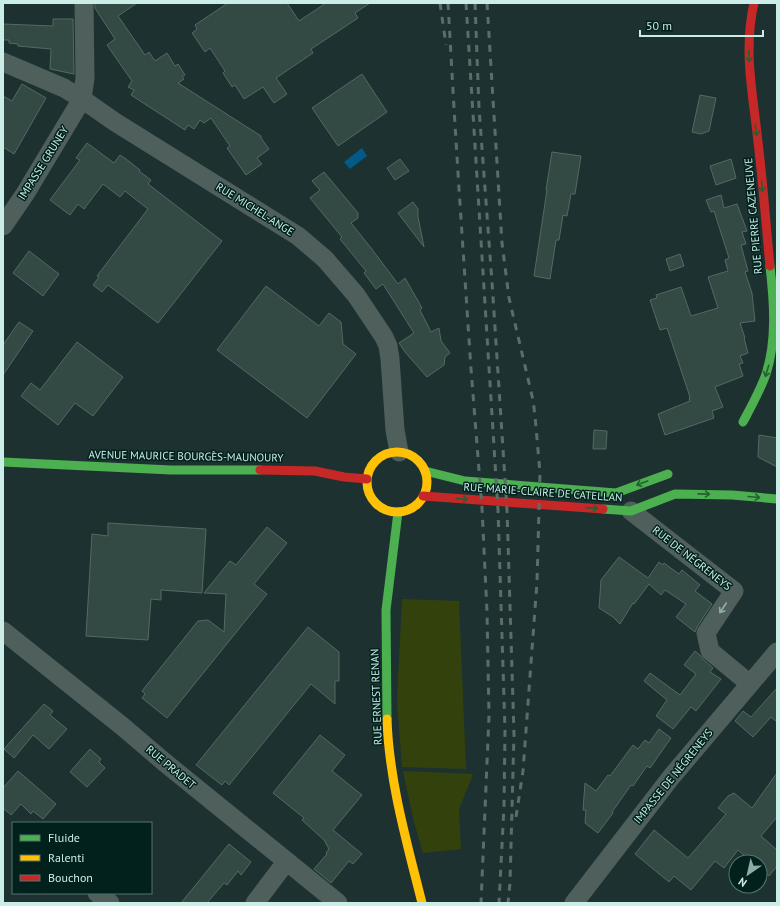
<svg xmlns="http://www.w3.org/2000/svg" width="780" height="906" viewBox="0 0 780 906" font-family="'PT Sans',sans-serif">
<rect width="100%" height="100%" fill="#1d3230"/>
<!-- green -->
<path fill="#33420d" d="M 402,599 L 459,601 L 466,769 L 402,767 L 397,701 Z
M 403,771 L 473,774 L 459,809 L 461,849 L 423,853 L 414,822 Z"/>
<!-- water -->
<path fill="#035a89" d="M 362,148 L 367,156 L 350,169 L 344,162 Z"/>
<!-- building -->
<path fill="#324a43" stroke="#556963" d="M 95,3 L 137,3 L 118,16 L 145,55 L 149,52 L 155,61 L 167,53 L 175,66 L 178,64 L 185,75 L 182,77 L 184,79 L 178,83 L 261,136 L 261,138 L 269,149 L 257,158 L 262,164 L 246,175 L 227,148 L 230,146 L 211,118 L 204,123 L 200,120 L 194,129 L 188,125 L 185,130 L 131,95 L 134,90 L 128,87 L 132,81 L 107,45 L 115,39 L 95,8 Z
M 228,3 L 287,3 L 299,21 L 326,3 L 370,3 L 355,13 L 358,18 L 340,30 L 311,49 L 313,53 L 276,78 L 287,94 L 274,103 L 263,87 L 244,99 L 235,85 L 232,87 L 223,73 L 225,71 L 210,48 L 205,52 L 192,33 L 197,29 L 195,25 Z
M 53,19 L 73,19 L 74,74 L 50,69 L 51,49 L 18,46 L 18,44 L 9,43 L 9,40 L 3,40 L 3,24 L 53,26 Z
M 362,74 L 387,112 L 338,146 L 312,108 Z
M 22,84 L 46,98 L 14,154 L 3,147 L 3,96 L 12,101 Z
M 700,95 L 716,98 L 709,131 L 701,134 L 692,132 Z
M 87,143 L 114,163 L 120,155 L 126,159 L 140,170 L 139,171 L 151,180 L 148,184 L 222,241 L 158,323 L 108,285 L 102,292 L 93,285 L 99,277 L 97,276 L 148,209 L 125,191 L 120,197 L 103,184 L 84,209 L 78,204 L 70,215 L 50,200 L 80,160 L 76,158 Z
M 552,152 L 581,156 L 575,194 L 571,194 L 567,216 L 563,215 L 559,240 L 556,240 L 550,279 L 534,276 L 547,190 L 546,190 Z
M 400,159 L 409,171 L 395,180 L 387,168 Z
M 731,159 L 736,178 L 716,185 L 710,166 Z
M 324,172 L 358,213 L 358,218 L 351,223 L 371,248 L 398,284 L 405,278 L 422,308 L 420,310 L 431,332 L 439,328 L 441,341 L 450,353 L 445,357 L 444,365 L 427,377 L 405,352 L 399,343 L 414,333 L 383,284 L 376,289 L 364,273 L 366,271 L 340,239 L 342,237 L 310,198 L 320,190 L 312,181 Z
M 721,195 L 724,208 L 737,204 L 747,231 L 742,232 L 746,244 L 741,245 L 748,271 L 745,272 L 752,293 L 755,321 L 740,323 L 745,338 L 744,338 L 748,353 L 740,356 L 743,363 L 739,364 L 743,376 L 715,387 L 723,407 L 712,411 L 714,418 L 665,435 L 658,414 L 690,401 L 689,398 L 690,397 L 667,328 L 660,330 L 650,300 L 657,298 L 656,295 L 681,287 L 691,316 L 718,308 L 708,277 L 728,271 L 725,260 L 729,258 L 714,211 L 711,212 L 706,200 Z
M 413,202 L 418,209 L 418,217 L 424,247 L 398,213 Z
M 29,251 L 59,274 L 43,296 L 13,273 Z
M 680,254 L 684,266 L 670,271 L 666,259 Z
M 266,286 L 319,326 L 329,313 L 341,322 L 343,344 L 356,354 L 307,418 L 217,350 Z
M 19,322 L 33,331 L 3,375 L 3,345 Z
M 77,342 L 123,377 L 93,416 L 75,403 L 58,425 L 21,396 L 31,383 L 40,390 Z
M 594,430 L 607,431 L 606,449 L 593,449 Z
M 759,435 L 777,438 L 777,467 L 758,457 Z
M 108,523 L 206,529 L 202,593 L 161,590 L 161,600 L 151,599 L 148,640 L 86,636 L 92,534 L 108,536 Z
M 267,527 L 287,543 L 254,584 L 267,594 L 167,718 L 142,698 L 145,694 L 142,691 L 198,621 L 208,620 L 224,632 L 226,594 L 204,593 L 230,561 L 236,565 Z
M 619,557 L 648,578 L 659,562 L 663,565 L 664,563 L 679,574 L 682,570 L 700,585 L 695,591 L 712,604 L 697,627 L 695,632 L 676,617 L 686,604 L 665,590 L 661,595 L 649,584 L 634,604 L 633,603 L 620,624 L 613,617 L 599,608 L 601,580 Z
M 308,627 L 339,652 L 339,681 L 335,681 L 335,704 L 311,684 L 229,785 L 225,781 L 222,785 L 196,765 Z
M 695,651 L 700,655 L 703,659 L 713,668 L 710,672 L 721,679 L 696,711 L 691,707 L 673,729 L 656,716 L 667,700 L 644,681 L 650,673 L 680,695 L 696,674 L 684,665 Z
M 777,688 L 777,722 L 771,717 L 753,737 L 735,721 L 743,711 L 751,717 Z
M 44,704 L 53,711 L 50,715 L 67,729 L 49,749 L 33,735 L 14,758 L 4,749 Z
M 659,729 L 671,738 L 650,768 L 647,766 L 633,786 L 631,785 L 612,812 L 613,813 L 598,833 L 585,823 L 586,810 L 583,810 L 585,783 L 596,791 L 608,775 L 610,776 L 633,745 L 638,749 L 645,740 L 649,743 Z
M 320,735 L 345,755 L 332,771 L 362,795 L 333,830 L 362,854 L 353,864 L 349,861 L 331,883 L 314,869 L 327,854 L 326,853 L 329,849 L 324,840 L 302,820 L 304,818 L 273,793 Z
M 90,749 L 101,759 L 99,762 L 105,768 L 87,787 L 70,772 Z
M 18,771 L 56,804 L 43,819 L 33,811 L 31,814 L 21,804 L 11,815 L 3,808 L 3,788 Z
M 777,773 L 777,817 L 761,836 L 777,850 L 777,866 L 769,876 L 760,869 L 760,862 L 752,862 L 738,850 L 724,868 L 715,861 L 691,890 L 674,876 L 669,882 L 635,854 L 654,830 L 688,858 L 726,814 L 718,808 L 728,796 L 734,793 L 752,808 Z
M 229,844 L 251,862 L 241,875 L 238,871 L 227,885 L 224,883 L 207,903 L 181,903 Z"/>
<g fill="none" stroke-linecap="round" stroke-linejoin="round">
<!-- street -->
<path stroke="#4e5f5c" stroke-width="19" d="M 84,3 L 85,78 L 82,99 L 115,122 L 298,236 L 325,259 L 356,295 L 384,337 L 388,346 L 390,359 L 395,430 L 399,452
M 3,62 L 64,88 L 82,99 L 25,194 L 3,226
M 631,511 L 734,591 L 706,633 L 710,651 L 750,684
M 3,631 L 122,726 L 163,761 L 338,903
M 97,893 L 110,903
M 255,903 L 286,862
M 574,903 L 672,776 L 777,652"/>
<!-- fast -->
<path stroke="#4caf50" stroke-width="9" d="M 743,422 C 751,407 760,391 766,374 C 777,340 774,302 770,266
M 3,462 L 171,470 L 260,470
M 425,471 L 465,481 L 616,493 L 668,474
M 603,509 L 631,511 L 675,494 L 732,495 L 777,499
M 387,719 L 386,610 L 398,512"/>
<!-- slow -->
<path stroke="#ffc107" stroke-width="9" d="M367 482a30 30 0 1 1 60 0a30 30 0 1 1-60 0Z
M 387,719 C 389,781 407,843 422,903"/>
<!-- jam -->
<path stroke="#c62828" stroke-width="9" d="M 754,3 C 743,51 753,94 758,142 C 763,183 766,225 770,266
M 260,470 L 315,471 L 344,477 L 367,479
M 423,496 L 603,509"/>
<!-- rail -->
<path stroke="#5b6c6a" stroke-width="3" stroke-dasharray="7 7" stroke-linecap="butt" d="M 440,3 L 446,45
M 448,3 L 454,108 L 459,189 L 471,369 L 482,508 L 487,612 L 489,716 L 481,903
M 466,3 L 498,510 L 505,730 L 504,806 L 499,903
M 475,3 L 479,108 L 492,282 L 507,510 L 514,734 L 510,883 L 508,903
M 487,3 L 502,243 L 509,298 L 533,400 L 535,416 L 540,473 L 537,582 L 523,771 L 516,817"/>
</g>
<!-- one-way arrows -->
<defs><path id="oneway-shaft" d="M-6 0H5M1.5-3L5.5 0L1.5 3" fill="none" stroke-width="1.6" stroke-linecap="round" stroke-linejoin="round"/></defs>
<g stroke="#236134">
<use href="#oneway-shaft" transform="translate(749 56) rotate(87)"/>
<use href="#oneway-shaft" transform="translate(756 130) rotate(82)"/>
<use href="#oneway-shaft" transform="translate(762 186) rotate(85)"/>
<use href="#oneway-shaft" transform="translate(767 371) rotate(107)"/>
<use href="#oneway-shaft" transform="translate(642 483) rotate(160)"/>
<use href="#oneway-shaft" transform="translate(704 494) rotate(1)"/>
<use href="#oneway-shaft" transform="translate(754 497) rotate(5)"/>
<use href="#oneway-shaft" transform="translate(462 499) rotate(4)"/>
<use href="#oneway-shaft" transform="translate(592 508) rotate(4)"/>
</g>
<use stroke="#92ada8" href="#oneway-shaft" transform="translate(723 608) rotate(123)"/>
<g text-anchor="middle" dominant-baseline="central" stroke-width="3" stroke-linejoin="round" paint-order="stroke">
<!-- street labels -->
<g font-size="11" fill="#caede7" stroke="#02211d">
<text transform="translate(43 163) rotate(-58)">IMPASSE GRUNEY</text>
<text transform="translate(255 209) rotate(32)">RUE MICHEL-ANGE</text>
<text transform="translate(753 216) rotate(-95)">RUE PIERRE CAZENEUVE</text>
<text transform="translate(186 456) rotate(1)">AVENUE MAURICE BOURGÈS-MAUNOURY</text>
<text transform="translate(543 492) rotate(4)">RUE MARIE-CLAIRE DE CATELLAN</text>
<text transform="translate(692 558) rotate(38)">RUE DE NÉGRENEYS</text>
<text transform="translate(376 697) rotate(-92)">RUE ERNEST RENAN</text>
<text transform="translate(171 767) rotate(40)">RUE PRADET</text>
<text transform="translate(673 776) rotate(-51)">IMPASSE DE NÉGRENEYS</text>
</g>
</g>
<!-- border -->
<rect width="780" height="906" fill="none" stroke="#caede7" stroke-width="8"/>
<!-- legend -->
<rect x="12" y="822" width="140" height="72" fill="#02211d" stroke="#52736e"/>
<rect x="20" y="835" width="20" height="6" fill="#4caf50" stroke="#52736e"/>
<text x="48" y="842" font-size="12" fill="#caede7">Fluide</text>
<rect x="20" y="855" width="20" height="6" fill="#ffc107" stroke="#52736e"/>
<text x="48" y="862" font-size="12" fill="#caede7">Ralenti</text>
<rect x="20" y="875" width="20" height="6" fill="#c62828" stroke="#52736e"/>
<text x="48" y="882" font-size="12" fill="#caede7">Bouchon</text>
<!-- north arrow -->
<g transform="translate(748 874) rotate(214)"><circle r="19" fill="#02211d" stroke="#52736e"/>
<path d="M0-3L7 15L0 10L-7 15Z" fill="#8daca7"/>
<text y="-6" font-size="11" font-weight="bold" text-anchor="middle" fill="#caede7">N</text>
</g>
<!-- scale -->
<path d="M640 30v6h123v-6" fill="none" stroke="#caede7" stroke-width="2"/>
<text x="646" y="30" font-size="12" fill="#caede7" stroke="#02211d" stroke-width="3" paint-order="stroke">50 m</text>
</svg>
